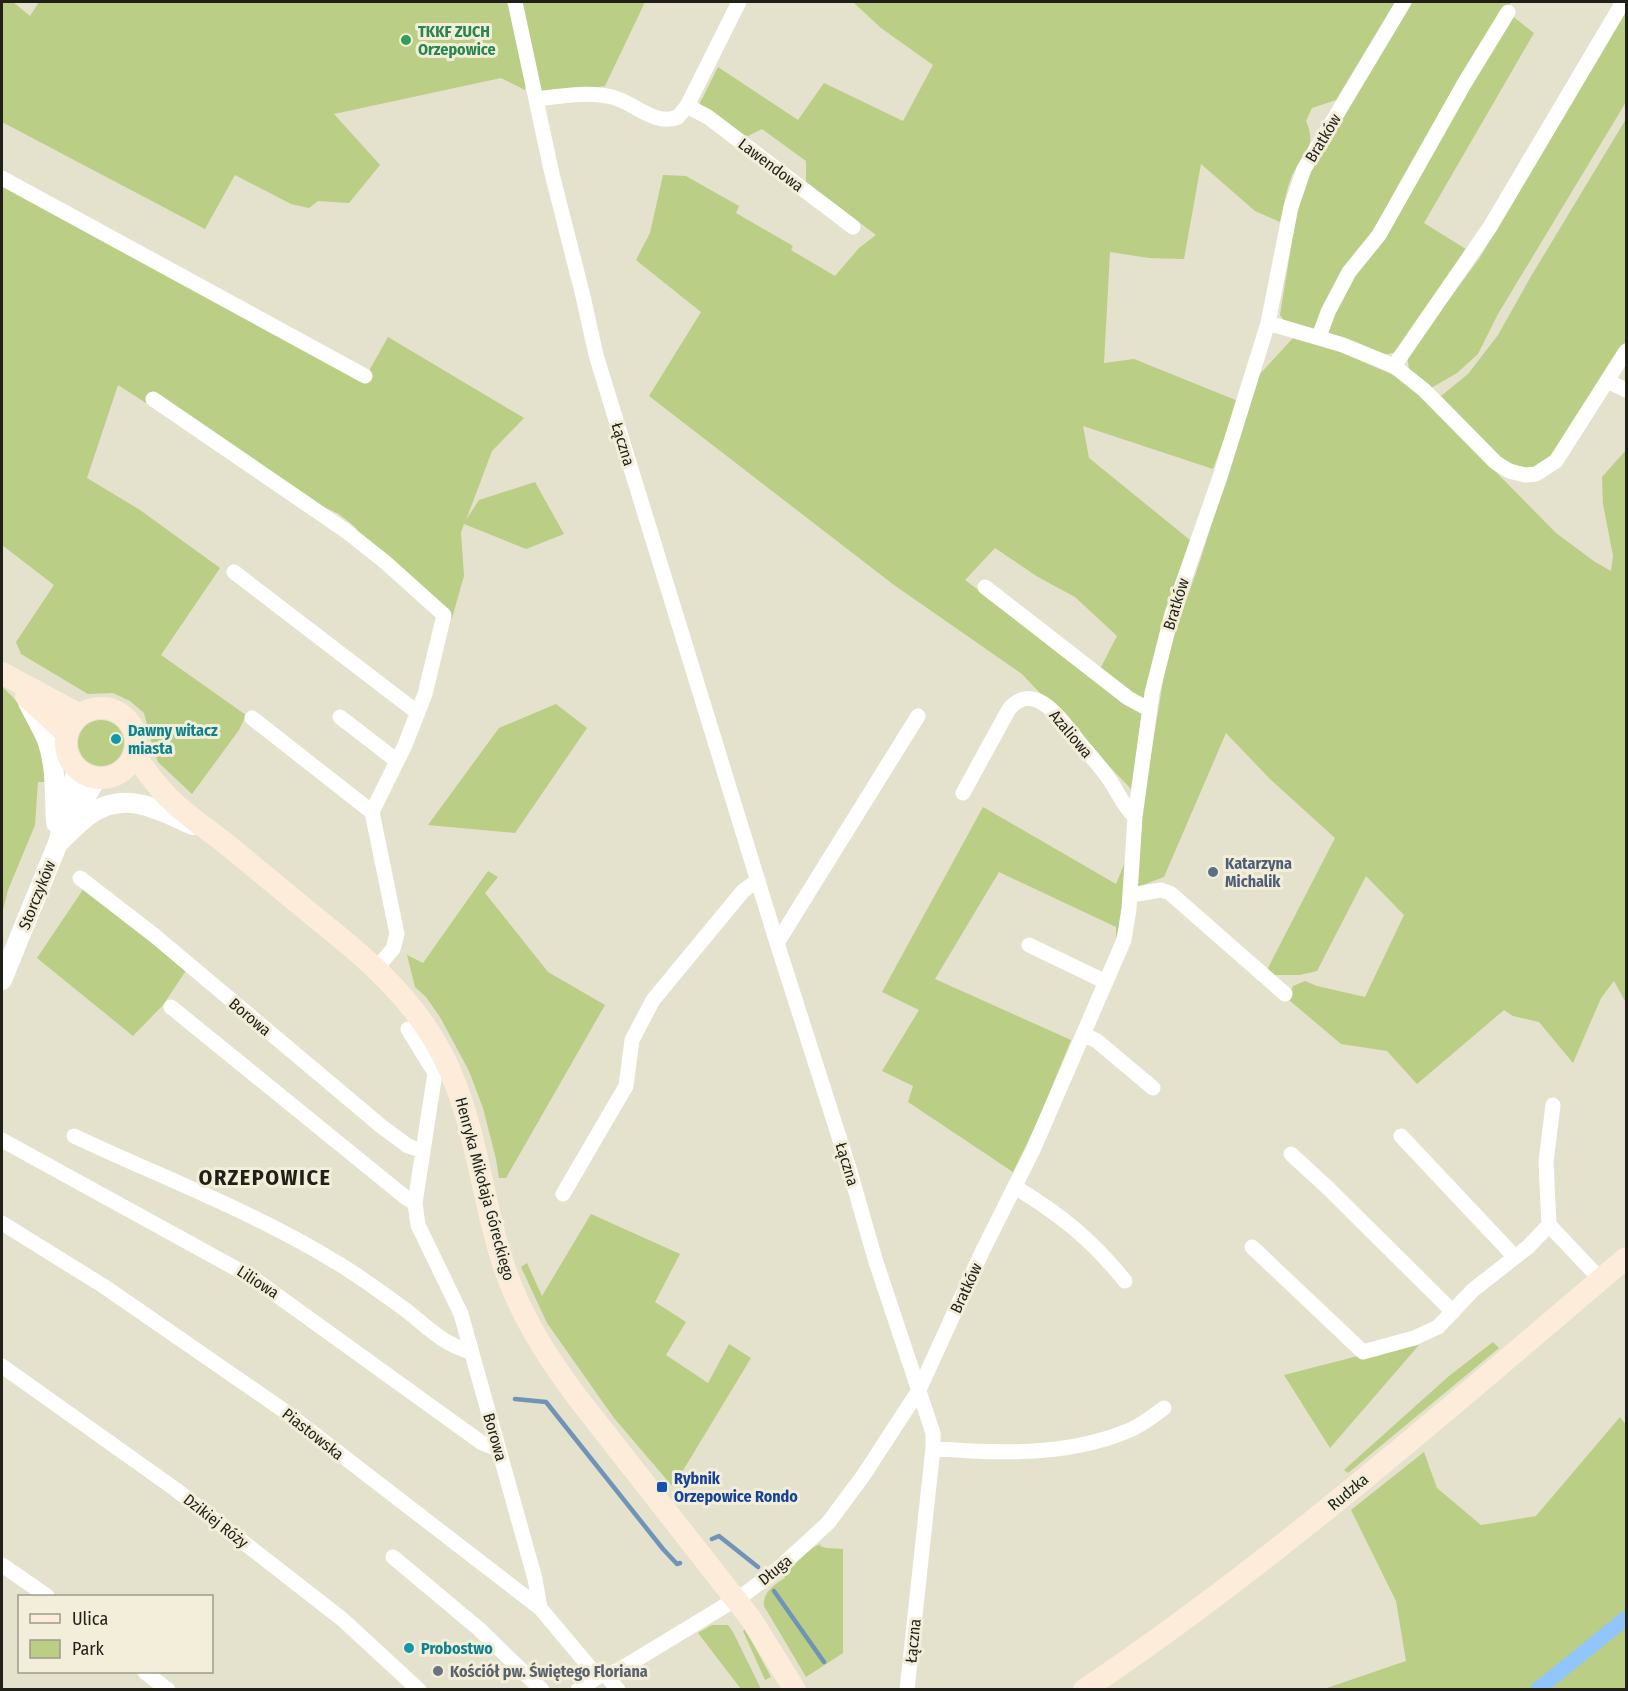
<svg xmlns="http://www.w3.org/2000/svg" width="1628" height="1691" viewBox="0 0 1628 1691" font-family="'Fira Sans Condensed',sans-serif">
<rect width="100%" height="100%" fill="#e4e1cc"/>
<!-- green -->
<path fill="#bace85" d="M 2,2 L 13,2 L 30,16 L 39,2 L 508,2 L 526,82 L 525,90 L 501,78 L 334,114 L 380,165 L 349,203 L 318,201 L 309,208 L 291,204 L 235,175 L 205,229 L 2,122 Z
M 521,2 L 645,2 L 605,86 L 540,96 Z
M 853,2 L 1395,2 L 1336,100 L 1312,108 L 1306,121 C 1319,151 1299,155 1290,181 C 1285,194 1284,209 1280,222 L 1255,211 L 1201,164 L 1184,259 L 1149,258 L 1110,252 L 1104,363 L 1134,359 L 1238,401 L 1213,469 L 1083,426 L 1089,458 L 1190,540 L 1145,703 L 1099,671 L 1117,636 L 1075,597 L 1038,577 L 995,548 L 965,580 L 1142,712 L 1131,789 L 1022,674 L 894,585 L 649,396 L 701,312 L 636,260 L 650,233 L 663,175 L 686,176 L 739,206 L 736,213 L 793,246 L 791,250 L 835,276 L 859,248 L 876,235 L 806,182 L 806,161 L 762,129 L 744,138 L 699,105 L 718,67 L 798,120 L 824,83 L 903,121 L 933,65 L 881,28 Z
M 1412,2 L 1511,2 L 1364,245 L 1331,295 L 1313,330 L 1285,322 L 1280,315 L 1302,180 L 1312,168 Z
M 1626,12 L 1626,102 L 1498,314 L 1478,354 L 1457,373 L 1431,388 L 1409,369 L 1407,355 L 1479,259 Z
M 1511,15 L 1534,33 L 1424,223 L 1469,251 L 1396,352 L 1384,355 L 1326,333 L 1333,312 Z
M 1626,119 L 1626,341 L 1612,366 L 1550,459 L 1529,471 L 1504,460 L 1441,396 L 1468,374 L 1498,335 L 1530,278 Z
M 2,184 L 365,378 L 388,337 L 524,418 L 492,451 L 466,520 L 479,500 L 535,482 L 564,534 L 526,549 L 464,524 L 461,532 L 464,576 L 452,618 L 368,543 L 354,526 L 339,514 L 306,499 L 150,395 L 146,403 L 118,385 L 87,478 L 140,510 L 220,568 L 161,655 L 246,715 L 239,730 L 192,794 L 158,762 L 154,752 L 144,713 L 130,701 L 113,693 L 88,694 L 21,654 L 16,642 L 54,585 L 2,545 Z
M 1294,337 L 1327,346 L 1400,378 L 1423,398 L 1556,533 L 1595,562 L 1611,571 L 1613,556 L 1603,504 L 1602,477 L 1626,450 L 1626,1003 L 1614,981 L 1601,998 L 1573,1063 L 1539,1022 L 1513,1016 L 1504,1010 L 1417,1084 L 1387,1051 L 1341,1044 L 1289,1000 L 1293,986 L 1305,981 L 1317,986 L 1365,997 L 1404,915 L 1366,876 L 1317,971 L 1300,975 L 1272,975 L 1268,968 L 1335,838 L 1269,778 L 1226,733 L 1164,877 L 1135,888 L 1142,809 L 1168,651 L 1196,573 L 1260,374 Z
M 2,687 C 31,711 42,746 48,782 L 38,782 L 35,825 L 8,890 L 2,914 Z
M 556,704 L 587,728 L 515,833 L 428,825 L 499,728 Z
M78 743a23 23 0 1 1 46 0a23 23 0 1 1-46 0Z
M 983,807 L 1116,884 L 1125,862 L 1124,916 L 1116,938 L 1116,927 L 999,872 L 935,979 L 1071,1040 L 1038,1121 L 1013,1172 L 908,1102 L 913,1086 L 882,1071 L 919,1010 L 882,992 Z
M 488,871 L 498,877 L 485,893 L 548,972 L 605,1005 L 506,1178 L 499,1178 L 496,1159 L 483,1108 L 469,1071 L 440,1017 L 426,997 L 415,987 L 407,955 L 423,963 Z
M 84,888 L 187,969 L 163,1005 L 133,1036 L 37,958 Z
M 591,1214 L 680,1254 L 655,1302 L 686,1322 L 666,1355 L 708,1383 L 729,1344 L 751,1358 L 673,1487 L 614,1418 L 547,1323 L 521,1267 L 527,1263 L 542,1296 Z
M 1493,1342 L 1499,1348 L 1348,1473 L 1344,1470 L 1449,1376 Z
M 1419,1345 L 1330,1448 L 1284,1375 L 1358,1356 Z
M 1620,1417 L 1626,1425 L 1626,1689 L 1324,1689 L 1406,1661 L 1396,1601 L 1351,1510 L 1424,1452 L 1437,1488 L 1481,1525 L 1536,1516 Z
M 821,1544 L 820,1546 L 826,1548 L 843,1549 L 843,1653 L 806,1677 L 764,1606 C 763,1592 774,1585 785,1578 L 783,1572 L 814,1547 Z
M 712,1625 L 728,1625 L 733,1632 L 761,1689 L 741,1689 L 698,1633 Z
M 745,1629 L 771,1677 L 765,1680 L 743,1631 Z"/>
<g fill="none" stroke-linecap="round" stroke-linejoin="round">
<!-- stream -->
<path stroke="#6f94b8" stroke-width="4.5" d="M 515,1399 L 546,1402 L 663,1549 L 677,1564 L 680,1563
M 712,1539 L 719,1536 L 758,1567
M 774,1591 L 824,1662"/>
<!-- canal -->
<path stroke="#91c6fc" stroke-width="15" d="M 1537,1690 L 1626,1618"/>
<!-- minor -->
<path stroke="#fff" stroke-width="15" d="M 515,2 L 552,174 L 583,296 L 596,355 L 777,943 L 849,1168 L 875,1259 L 933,1433 L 933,1448 L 907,1690
M 537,99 C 560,96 589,91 612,97 C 634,102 655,127 678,117 L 687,106 L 739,2
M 687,106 L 708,117 L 853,227
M 2,178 L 365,376
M 1268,323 L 1343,345 L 1394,366 L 1424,390 L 1495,462 L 1509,471 L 1525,475 L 1536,474 L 1556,461 L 1626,351
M 1319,337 L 1328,312 L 1349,272 L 1379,235 L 1464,84 L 1508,12
M 1394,366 L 1490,227 L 1623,2
M 1607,381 L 1626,390
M 153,399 L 346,531 L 385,562 L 444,615 L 425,694 L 405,745 L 372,812 L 397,934 L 393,949 L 376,969
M 234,572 L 418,713
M 985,587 L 1128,698 L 1150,710
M 340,717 L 397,761
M 252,718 L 372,812
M 963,793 L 1009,709 C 1035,678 1064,723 1079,742 C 1089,754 1100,766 1109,779 C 1118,792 1123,806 1135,817
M 80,878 L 155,936 L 381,1126 L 408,1146 L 423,1151
M 1131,895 L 1161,890 L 1170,893 L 1285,994
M 777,943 L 918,716
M 1029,945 L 1106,982
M 171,1007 L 405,1197 L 415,1203
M 408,1029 L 435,1073 L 415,1203 L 418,1225 L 461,1314 L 535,1579 L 540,1608
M 1083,1034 L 1097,1041 L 1153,1088
M 74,1136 C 161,1177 252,1211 334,1261 C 358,1275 381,1292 403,1308 C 427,1326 440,1343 471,1352
M 1401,1136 L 1514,1256
M 2,1140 L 253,1278 L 482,1443 L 498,1449
M 1291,1154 L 1329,1189 L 1453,1312
M 1015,1187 C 1061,1215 1091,1239 1125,1281
M 563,1194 L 626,1086 L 632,1040 L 653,1000 L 743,891 L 758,880
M 2,1223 L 105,1287 L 283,1410 L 540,1608 L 598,1677
M 1549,1225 L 1546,1162 L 1553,1105
M 1252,1247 L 1363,1352 L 1414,1338 L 1438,1327 L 1473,1290 L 1528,1247 L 1549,1225 L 1601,1280
M 2,1366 L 175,1489 L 342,1619 L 419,1690
M 933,1448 C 996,1454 1065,1456 1125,1432 C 1139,1427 1152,1417 1164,1408
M 393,1557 L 479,1629 L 542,1690
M 2,1565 L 47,1596
M 145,1672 L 168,1690
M 606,1675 L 618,1690
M 578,1690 L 598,1677 L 619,1670 L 746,1593 L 778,1569 L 828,1523 L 863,1476 L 919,1390 L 982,1252 L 1033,1150 L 1124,940 L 1129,909 L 1135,817 L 1152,693 L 1172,614 L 1220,477 L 1268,323 L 1291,207 L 1304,169 L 1404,2"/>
<!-- tertiary -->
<path stroke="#fff" stroke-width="20" d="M 28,702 C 34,715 42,727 47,740 C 57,768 54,795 56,823
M 69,824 L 97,778
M 58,843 C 68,834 78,823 89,815 C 125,789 159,810 193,825
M 2,980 L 58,843 L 77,769"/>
<!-- secondary -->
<path stroke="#fdecd9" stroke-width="22" d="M 2,673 L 80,715
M 26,696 L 67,734
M66 743a35 35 0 1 1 70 0a35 35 0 1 1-70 0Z
M 134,755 C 144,768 154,782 165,794 C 180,811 207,829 225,843 C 255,868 286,893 316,918 C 360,953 403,989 433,1038 C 474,1105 478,1181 500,1254 C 516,1308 544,1353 577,1397 L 751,1619 L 795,1690
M 1084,1690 C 1276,1561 1450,1407 1626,1258"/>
</g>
<!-- markers -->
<circle fill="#2e9e5b" stroke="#f2eed9" stroke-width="2" cx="406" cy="40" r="6"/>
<g fill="#0f9aa8" stroke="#f2eed9" stroke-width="2">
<circle cx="116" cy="739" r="6"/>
<circle cx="409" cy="1648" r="6"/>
</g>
<circle fill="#5c6f8a" stroke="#f2eed9" stroke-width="2" cx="1213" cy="872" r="6"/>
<rect fill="#1a4fb4" stroke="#f2eed9" stroke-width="2" x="656" y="1481" width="12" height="12" rx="3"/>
<circle fill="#6b7280" stroke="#f2eed9" stroke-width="2" cx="438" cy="1671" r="6"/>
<g text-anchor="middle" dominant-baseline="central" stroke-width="6" stroke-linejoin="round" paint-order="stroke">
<!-- leisure labels -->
<g font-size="16" font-weight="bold" fill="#27864d" stroke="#f2eed9" text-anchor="start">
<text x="418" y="31">TKKF ZUCH<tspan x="418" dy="18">Orzepowice</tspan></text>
</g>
<!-- street labels -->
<g font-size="16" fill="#201f18" stroke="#f2eed9">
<text transform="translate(1323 138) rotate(-59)">Bratków</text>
<text transform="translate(771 165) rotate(37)">Lawendowa</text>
<text transform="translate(623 444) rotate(73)">Łączna</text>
<text transform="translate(1176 604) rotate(-73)">Bratków</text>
<text transform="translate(1071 734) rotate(50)">Azaliowa</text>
<text transform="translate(37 895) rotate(-68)">Storczyków</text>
<text transform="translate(250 1017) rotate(40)">Borowa</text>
<text transform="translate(847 1164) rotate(73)">Łączna</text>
<text transform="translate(485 1189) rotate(75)">Henryka Mikołaja Góreckiego</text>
<text transform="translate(258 1282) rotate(33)">Liliowa</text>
<text transform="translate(966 1288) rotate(-65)">Bratków</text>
<text transform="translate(313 1434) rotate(38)">Piastowska</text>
<text transform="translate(495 1437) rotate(74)">Borowa</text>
<text transform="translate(1348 1492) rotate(-40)">Rudzka</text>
<text transform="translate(216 1521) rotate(38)">Dzikiej Róży</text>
<text transform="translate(775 1570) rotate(-39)">Długa</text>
<text transform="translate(913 1641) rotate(-84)">Łączna</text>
</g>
<!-- culture labels -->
<g font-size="16" font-weight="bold" fill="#0d838f" stroke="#f2eed9" text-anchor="start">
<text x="128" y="730">Dawny witacz<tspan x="128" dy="18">miasta</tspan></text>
<text x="421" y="1648">Probostwo</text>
</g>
<!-- service labels -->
<g font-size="16" font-weight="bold" fill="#4e5e75" stroke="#f2eed9" text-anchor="start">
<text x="1225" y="863">Katarzyna<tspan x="1225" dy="18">Michalik</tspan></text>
</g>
<!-- transit labels -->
<g font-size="16" font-weight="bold" fill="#164399" stroke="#f2eed9" text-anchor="start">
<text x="674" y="1478">Rybnik<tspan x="674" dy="18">Orzepowice Rondo</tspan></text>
</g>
<!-- worship labels -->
<g font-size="16" font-weight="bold" fill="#5b616d" stroke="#f2eed9" text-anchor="start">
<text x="450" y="1671">Kościół pw. Świętego Floriana</text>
</g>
<!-- district labels -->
<g font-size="22" font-weight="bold" letter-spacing="1.5" fill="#201f18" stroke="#f2eed9">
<text x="265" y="1177">ORZEPOWICE</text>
</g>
</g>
<!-- border -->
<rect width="1628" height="1691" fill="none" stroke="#201f18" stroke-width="6"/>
<!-- legend -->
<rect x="18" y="1595" width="195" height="78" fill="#f2eed9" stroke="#9e9b8c" stroke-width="1.5"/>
<rect x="30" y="1614" width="30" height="9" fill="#fdecd9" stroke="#9e9b8c" stroke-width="1.5"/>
<text x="72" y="1625" font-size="18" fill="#201f18">Ulica</text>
<rect x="30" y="1640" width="30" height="18" fill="#bace85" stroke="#9e9b8c" stroke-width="1.5"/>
<text x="72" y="1655" font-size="18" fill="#201f18">Park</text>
</svg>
